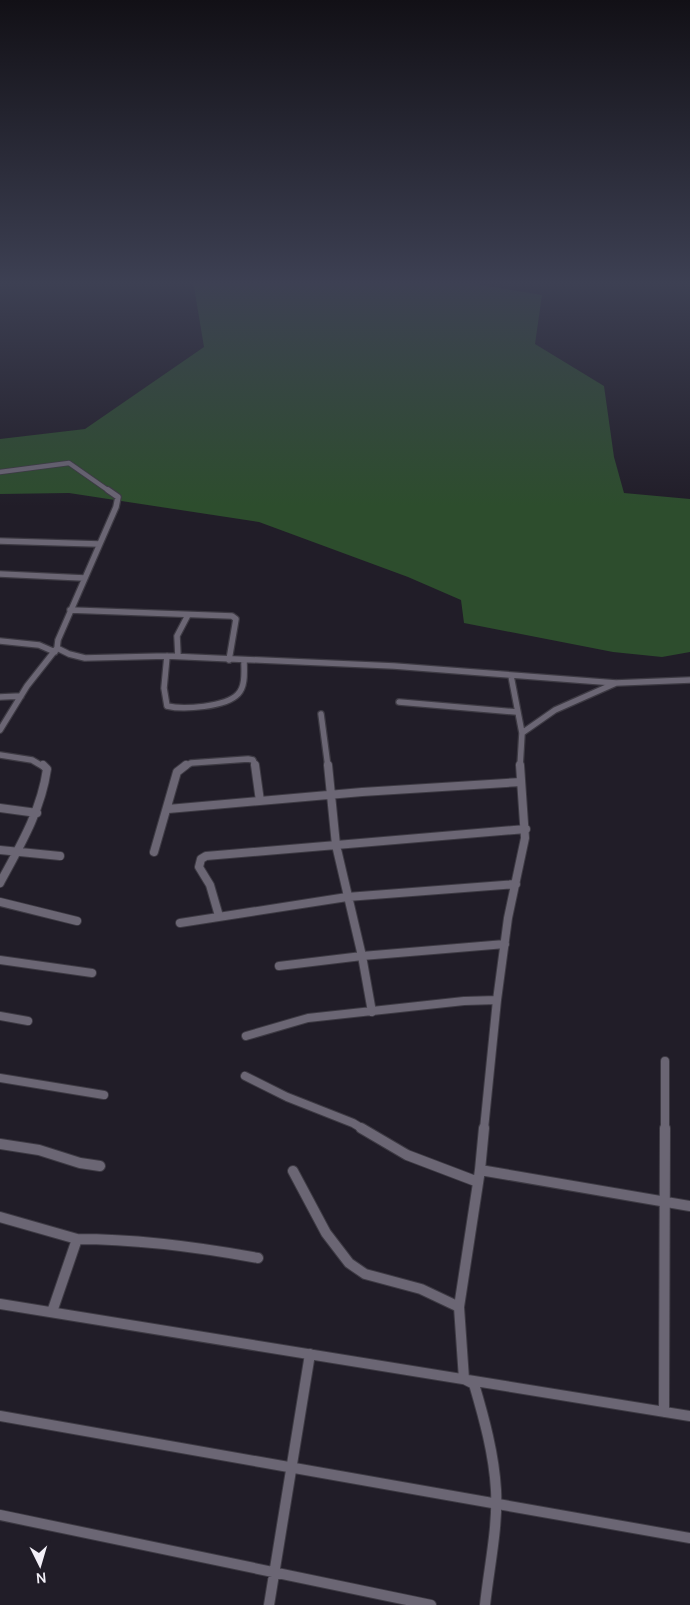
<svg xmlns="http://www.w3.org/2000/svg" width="690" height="1605" viewBox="0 0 690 1605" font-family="Manrope,sans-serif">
<rect width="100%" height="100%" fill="#211d28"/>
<!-- green -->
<path fill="#2d4d2d" d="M 193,281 L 457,281 L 542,295 L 535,344 L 604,386 L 614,457 L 624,493 L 690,499 L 690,652 L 662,657 L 613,652 L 464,623 L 461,600 L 408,577 L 259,522 L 69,493 L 0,494 L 0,439 L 85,429 L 204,347 Z"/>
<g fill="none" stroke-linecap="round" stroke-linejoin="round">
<defs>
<path id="street-far3" d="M 0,472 L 69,463 L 109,491"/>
<path id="street-far2" d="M 108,490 L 118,497 L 116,507 L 58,640 L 57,648 L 69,654 L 85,658 L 167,656 L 394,666 L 616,683 L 690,680
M 0,541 L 99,544
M 0,574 L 84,578
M 70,610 L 232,616 L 236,619 L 229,660
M 0,641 L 39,645 L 55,652
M 167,656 L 164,688 L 167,706 C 183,710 226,707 238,694 C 246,686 244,670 244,660
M 178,656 L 177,636 L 188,615
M 511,676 L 522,733
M 0,697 L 21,696
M 399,702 L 517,712
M 321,714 L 328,767
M 0,730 L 27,686 L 57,648
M 0,755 L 32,760 L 44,767
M 184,767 L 191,763 L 248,759 L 253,760 L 256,767
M 520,767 L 522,733 L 555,710 L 616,683"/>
<path id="street-far1" d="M 255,765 L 260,801
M 328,765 L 336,845 L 362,956 L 372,1012
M 0,808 L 37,813
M 168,809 L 362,792 L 521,782
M 0,850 L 60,856
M 154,852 L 177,772 L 186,765
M 0,883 C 20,846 41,811 47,769 L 43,765
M 0,902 L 77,921
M 219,916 L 210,885 L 199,867 L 201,859 L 206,856 L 526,829
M 180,923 L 347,897 L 516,884
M 0,960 L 92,973
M 279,966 L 362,956 L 505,944
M 0,1016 L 28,1021
M 246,1036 L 308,1018 L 464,1001 L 497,1000
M 245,1076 L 287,1097 L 353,1123 L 363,1129
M 0,1078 L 104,1095
M 484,1129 L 497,1000 L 508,918 L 525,838 L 520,765
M 665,1129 L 665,1061"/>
<path id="street" d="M 361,1128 L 407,1155 L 478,1182
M 484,1128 L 480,1170 L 459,1307 L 464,1379 L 474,1384 C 484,1418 494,1454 496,1490 C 498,1528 489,1567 485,1605
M 0,1144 L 39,1150 L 80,1163 L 100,1166
M 480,1170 L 690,1206
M 293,1171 L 326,1233 L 349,1263 L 365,1274 L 421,1289 L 459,1307
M 0,1217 L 77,1239 L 52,1312
M 77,1239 C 138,1239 198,1247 258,1258
M 0,1304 L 690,1416
M 664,1412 L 665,1128
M 0,1416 L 690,1538
M 0,1515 L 431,1605
M 269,1605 L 310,1354"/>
</defs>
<!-- street-far3 casing -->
<use href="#street-far3" stroke="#3d3a43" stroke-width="6"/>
<!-- street-far2 casing -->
<use href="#street-far2" stroke="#3d3a43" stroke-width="8"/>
<!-- street-far1 casing -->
<use href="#street-far1" stroke="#3d3a43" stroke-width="10"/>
<!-- street casing -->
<use href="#street" stroke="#3d3a43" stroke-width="12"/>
<!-- street-far3 -->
<use href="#street-far3" stroke="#6b6674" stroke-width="4.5"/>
<!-- street-far2 -->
<use href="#street-far2" stroke="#6b6674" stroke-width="5.5"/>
<!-- street-far1 -->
<use href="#street-far1" stroke="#6b6674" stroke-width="8"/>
<!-- street -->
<use href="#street" stroke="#6b6674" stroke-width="10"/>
</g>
<!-- sky -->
<linearGradient id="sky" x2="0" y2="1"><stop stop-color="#121016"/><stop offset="0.56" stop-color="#3d4053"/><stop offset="1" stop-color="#3d4053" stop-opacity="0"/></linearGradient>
<rect width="690" height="506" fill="url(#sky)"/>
<!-- north arrow -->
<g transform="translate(40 1565) rotate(175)" stroke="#211d28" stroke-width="4" paint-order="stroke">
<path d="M0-4L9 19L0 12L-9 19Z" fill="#f3f0f8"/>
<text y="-8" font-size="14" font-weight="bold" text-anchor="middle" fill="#f3f0f8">N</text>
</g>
</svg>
